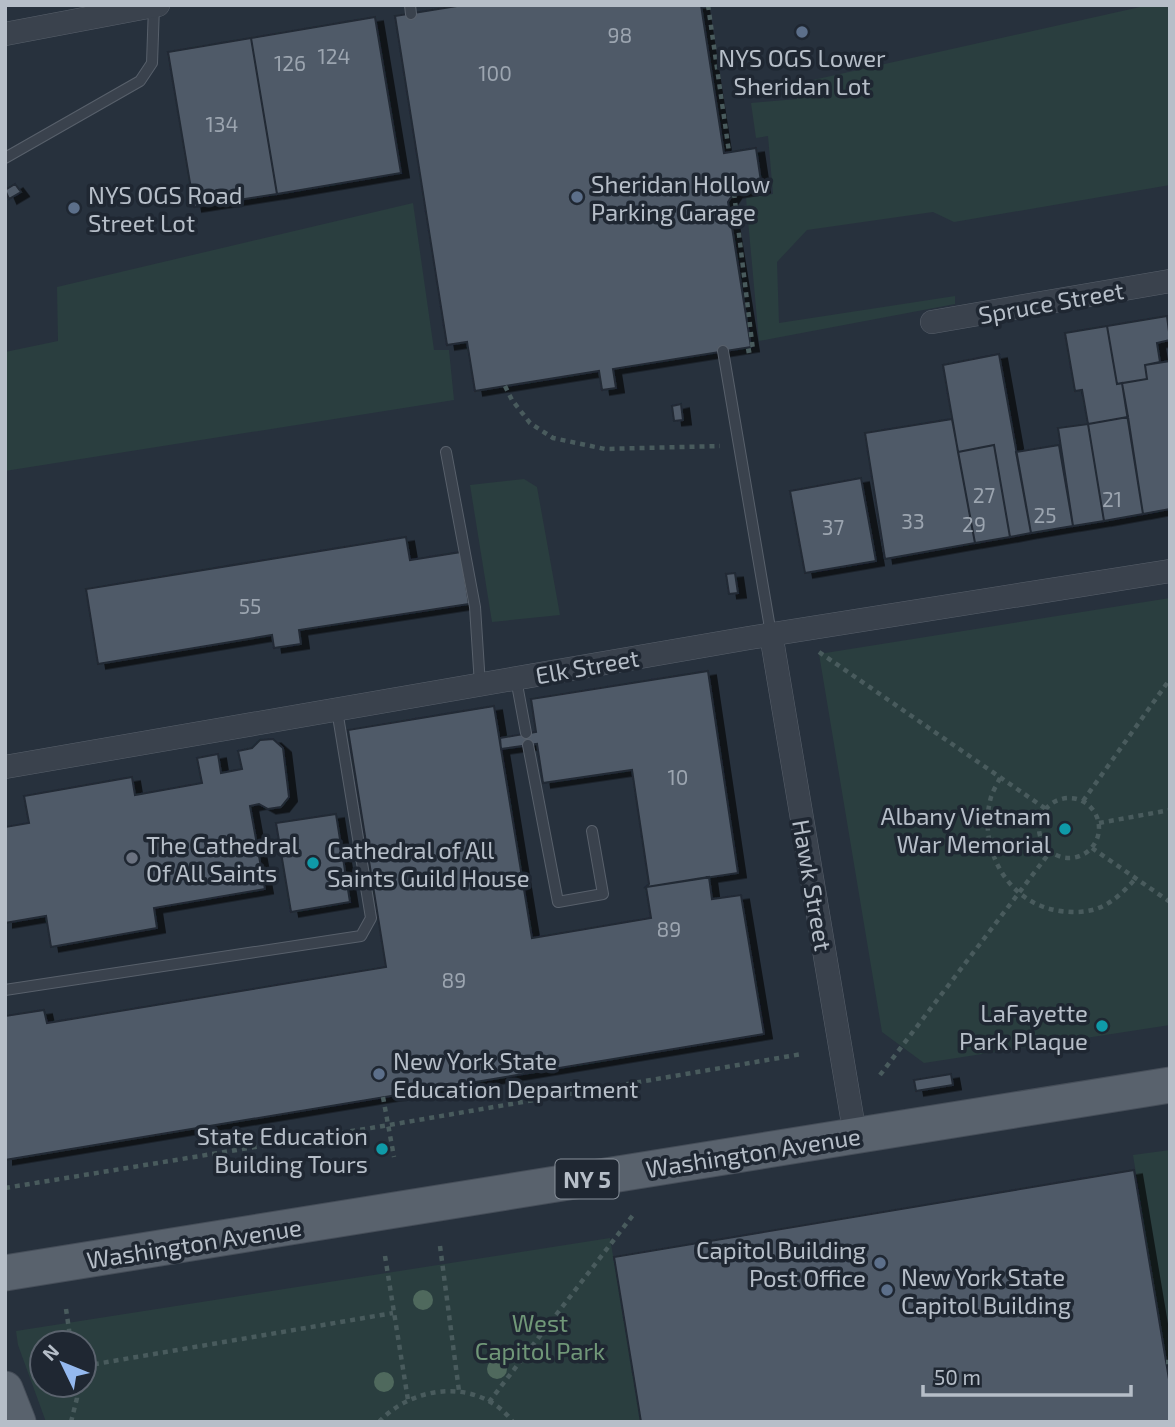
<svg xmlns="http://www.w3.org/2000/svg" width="1175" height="1427" viewBox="0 0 1175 1427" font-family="'Exo 2',sans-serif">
<defs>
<filter id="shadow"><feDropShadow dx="8" dy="4.5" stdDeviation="0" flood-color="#0009"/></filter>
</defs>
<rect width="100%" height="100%" fill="#27313d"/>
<!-- green -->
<path fill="#2a3e3f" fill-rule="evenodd" d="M 1149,5 L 1170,5 L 1170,185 L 954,222 L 933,212 L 807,230 L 777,262 L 779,323 L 955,296 L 955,304 L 759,341 L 746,198 L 773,194 L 768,136 L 756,138 L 751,103 L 797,99 L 795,84 Z
M 413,203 L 434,350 L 449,350 L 454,400 L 5,471 L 5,352 L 58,341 L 57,287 Z
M 524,479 L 537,487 L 560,615 L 492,622 L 470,485 Z
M 1170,598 L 1170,1025 L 924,1063 L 882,1032 L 819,654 Z
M 1170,1150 L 1170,1385 L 1133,1155 Z
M 610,1238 L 641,1422 L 46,1422 L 18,1345 L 16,1331 ZM 42,1343 L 84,1343 L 84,1385 L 42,1385 Z"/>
<!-- building -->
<path fill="#505a67" stroke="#212934" stroke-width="2" filter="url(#shadow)" d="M 463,5 L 701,5 L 724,153 L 756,148 L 762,188 L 734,193 L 728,202 L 751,347 L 613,369 L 616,388 L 602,390 L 599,371 L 475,391 L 467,342 L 447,345 L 395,16 Z
M 375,17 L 401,173 L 277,194 L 251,38 Z
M 251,38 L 277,194 L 194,207 L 168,52 Z
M 15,184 L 21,192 L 9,199 L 5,190 Z
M 1167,316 L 1170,340 L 1157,343 L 1160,362 L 1145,365 L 1147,379 L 1117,384 L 1107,326 Z
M 1107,326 L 1117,384 L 1122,383 L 1128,417 L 1088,424 L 1082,390 L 1075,391 L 1065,333 Z
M 999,354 L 1031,533 L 1010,537 L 994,445 L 958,452 L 943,365 Z
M 1170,361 L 1170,509 L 1143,514 L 1122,383 L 1147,379 L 1145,365 Z
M 681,404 L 683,420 L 674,421 L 672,406 Z
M 1128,417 L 1143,514 L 1104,521 L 1088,424 Z
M 952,419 L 975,543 L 885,559 L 865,433 Z
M 1088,424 L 1104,521 L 1073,526 L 1058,428 Z
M 994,445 L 1010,537 L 975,543 L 958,452 Z
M 1059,445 L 1073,526 L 1031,533 L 1016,452 Z
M 861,478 L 876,561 L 805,573 L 790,491 Z
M 406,537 L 410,560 L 461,552 L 469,604 L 299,630 L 301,644 L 274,648 L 272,635 L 98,664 L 86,589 Z
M 735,573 L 738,593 L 729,594 L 726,574 Z
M 708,671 L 738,873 L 646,887 L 649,884 L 632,770 L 543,783 L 537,744 L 501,749 L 500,738 L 536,732 L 531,699 Z
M 494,706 L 532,938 L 651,918 L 646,887 L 709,877 L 712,899 L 741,895 L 764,1034 L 5,1160 L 5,1016 L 44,1010 L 47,1023 L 386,967 L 348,730 Z
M 273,739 L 283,748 L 289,797 L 281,807 L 268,809 L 259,804 L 250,806 L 265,889 L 154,908 L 157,928 L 51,947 L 46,916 L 5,923 L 5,827 L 29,823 L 24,796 L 132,777 L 135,795 L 202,783 L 197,758 L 218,754 L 221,773 L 242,769 L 238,751 L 252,748 L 260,740 Z
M 336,814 L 350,902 L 291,912 L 276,823 Z
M 951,1074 L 953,1085 L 916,1091 L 914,1080 Z
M 1134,1170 L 1170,1385 L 1170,1422 L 641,1422 L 614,1257 Z"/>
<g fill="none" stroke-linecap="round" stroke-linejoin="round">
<defs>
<path id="service" d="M 410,5 L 411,14
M 5,158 L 140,81 L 152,63 L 154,6
M 723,351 L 771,634
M 446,452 L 475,607 L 480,685
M 516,679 L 526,733
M 528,745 L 558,902 L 603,894 L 592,831
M 5,990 L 361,936 L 371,918 L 337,710"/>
<path id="minor" d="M 5,34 L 158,5
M 932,322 L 1170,281
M 771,634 L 855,1135
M 5,767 L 749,638 L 1170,571"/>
<path id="primary" d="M 5,1273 L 1170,1085
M 5,1389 L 18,1422"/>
</defs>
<!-- service casing -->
<use href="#service" stroke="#58606b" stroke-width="12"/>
<!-- minor casing -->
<use href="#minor" stroke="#58606b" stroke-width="24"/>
<!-- primary casing -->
<use href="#primary" stroke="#464e59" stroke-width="37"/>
<!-- path -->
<path stroke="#495b5d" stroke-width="4.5" stroke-dasharray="5 5" stroke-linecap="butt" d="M 708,5 L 729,152
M 734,193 L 753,350 L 742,352
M 505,386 L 512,400 L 530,423 L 553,438 L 605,449 L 720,446
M 819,652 L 1046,809
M 1000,778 C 997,784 993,791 991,797 C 978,844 1003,896 1050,909 C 1066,913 1088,914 1103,906 C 1116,900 1127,888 1136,878
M1039 828a30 30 0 1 1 60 0a30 30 0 1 1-60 0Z
M 1083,801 L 1170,679
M 1099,823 L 1170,810
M 1092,848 L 1170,902
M 880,1075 L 1050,852
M 383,1097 L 394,1157
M 5,1188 L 389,1125 L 802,1054
M 440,1246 L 459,1391
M 385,1256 L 408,1400
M 66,1309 L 71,1343
M 1166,1362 L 1170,1362
M 84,1366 L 393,1313
M 489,1402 L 633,1215
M 71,1422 L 77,1398 L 77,1385
M 379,1422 C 414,1384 480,1378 513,1422"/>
<!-- service -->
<use href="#service" stroke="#3a424d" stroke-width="10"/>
<!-- minor -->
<use href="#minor" stroke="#3a424d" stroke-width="23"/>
<!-- primary -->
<use href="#primary" stroke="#59626d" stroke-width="35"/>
</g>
<!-- trees -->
<g fill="#4f695d">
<circle cx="423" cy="1300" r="10"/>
<circle cx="497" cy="1369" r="10"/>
<circle cx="384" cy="1382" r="10"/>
</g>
<!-- markers -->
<g fill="#5c6f8a" stroke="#1f2732" stroke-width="2.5">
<circle cx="802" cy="32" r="7"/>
<circle cx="577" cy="197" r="7"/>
<circle cx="74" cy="208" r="7"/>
<circle cx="379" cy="1074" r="7"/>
<circle cx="880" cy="1263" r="7"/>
<circle cx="887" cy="1290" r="7"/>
</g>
<g fill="#0f9aa8" stroke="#1f2732" stroke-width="2.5">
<circle cx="1065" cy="829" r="7"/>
<circle cx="313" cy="863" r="7"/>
<circle cx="1102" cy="1026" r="7"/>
<circle cx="382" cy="1149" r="7"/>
</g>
<circle fill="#6b7280" stroke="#1f2732" stroke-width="2.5" cx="132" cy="858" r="7"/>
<g text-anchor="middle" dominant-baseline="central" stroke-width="7" stroke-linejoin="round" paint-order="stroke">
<!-- number labels -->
<g font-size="21" fill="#9ca5b0">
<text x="620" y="34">98</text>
<text x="334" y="55">124</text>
<text x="290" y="62">126</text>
<text x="495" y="72">100</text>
<text x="222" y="123">134</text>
<text x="984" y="494">27</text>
<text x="1112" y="498">21</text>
<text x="1045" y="514">25</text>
<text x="913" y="520">33</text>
<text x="974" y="523">29</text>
<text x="833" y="526">37</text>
<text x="250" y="605">55</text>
<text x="678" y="776">10</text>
<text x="669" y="928">89</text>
<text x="454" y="979">89</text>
</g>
<!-- shield labels -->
<rect fill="#1f2732" stroke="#89919b" stroke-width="2" x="555.5" y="1159.5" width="63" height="39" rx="5"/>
<g font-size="23" font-weight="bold" fill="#b6bec8">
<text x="587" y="1179">NY 5</text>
</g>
<!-- poi labels -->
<g font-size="24" fill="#b6bec8" stroke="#1f2732" text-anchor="start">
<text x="802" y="57" text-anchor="middle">NYS OGS Lower<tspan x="802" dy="28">Sheridan Lot</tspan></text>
<text x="591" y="183">Sheridan Hollow<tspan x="591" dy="28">Parking Garage</tspan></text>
<text x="88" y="194">NYS OGS Road<tspan x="88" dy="28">Street Lot</tspan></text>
<text x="1051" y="815" text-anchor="end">Albany Vietnam<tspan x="1051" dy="28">War Memorial</tspan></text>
<text x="146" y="844">The Cathedral<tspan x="146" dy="28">Of All Saints</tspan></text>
<text x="327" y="849">Cathedral of All<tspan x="327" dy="28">Saints Guild House</tspan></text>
<text x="1088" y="1012" text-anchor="end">LaFayette<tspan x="1088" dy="28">Park Plaque</tspan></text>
<text x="393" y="1060">New York State<tspan x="393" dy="28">Education Department</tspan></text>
<text x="368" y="1135" text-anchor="end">State Education<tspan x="368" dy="28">Building Tours</tspan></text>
<text x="866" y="1249" text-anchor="end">Capitol Building<tspan x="866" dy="28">Post Office</tspan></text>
<text x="901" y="1276">New York State<tspan x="901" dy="28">Capitol Building</tspan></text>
</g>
<!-- street labels -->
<g font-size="24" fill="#b6bec8" stroke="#1f2732">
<text transform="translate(1051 302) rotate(-10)">Spruce Street</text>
<text transform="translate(587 666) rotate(-10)">Elk Street</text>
<text transform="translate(813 885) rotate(80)">Hawk Street</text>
<text transform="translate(753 1152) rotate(-9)">Washington Avenue</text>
<text transform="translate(194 1243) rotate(-9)">Washington Avenue</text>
</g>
<!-- park labels -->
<g font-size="24" fill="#709778" stroke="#1f2732">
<text x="540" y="1322">West<tspan x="540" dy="28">Capitol Park</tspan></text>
</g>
</g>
<!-- border -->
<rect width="1175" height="1427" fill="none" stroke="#b6bec8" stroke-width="14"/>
<!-- north arrow -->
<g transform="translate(63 1364) rotate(313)"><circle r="33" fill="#1f2732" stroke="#5b636e" stroke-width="2"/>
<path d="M0-5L12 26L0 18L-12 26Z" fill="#94b9ef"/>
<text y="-10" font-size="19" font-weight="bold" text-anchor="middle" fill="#b6bec8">N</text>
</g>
<!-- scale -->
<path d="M923 1385v10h208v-10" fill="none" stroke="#b6bec8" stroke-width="3.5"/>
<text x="934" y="1385" font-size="21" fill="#b6bec8" stroke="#1f2732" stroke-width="5" paint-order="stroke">50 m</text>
</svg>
